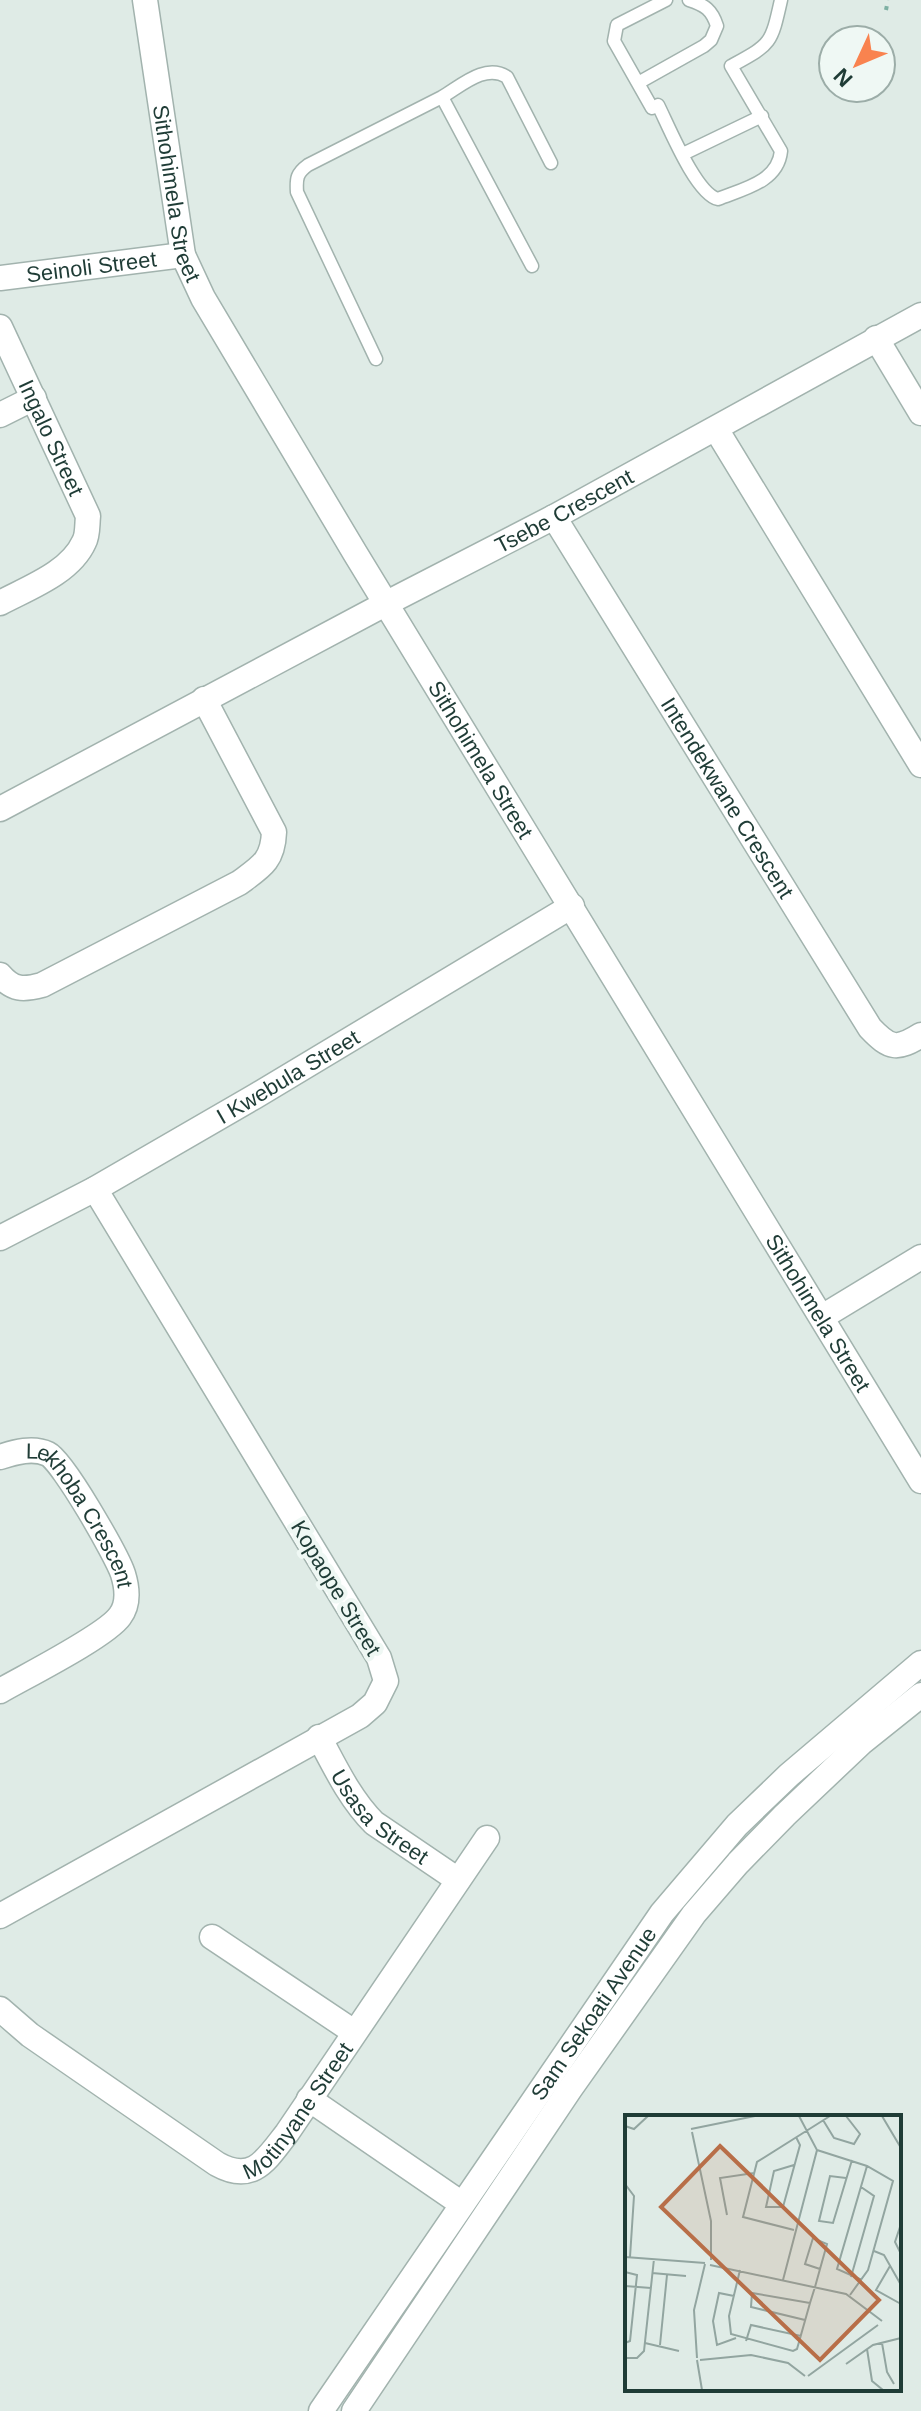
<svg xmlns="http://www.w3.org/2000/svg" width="921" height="2411" viewBox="0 0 921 2411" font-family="Arial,sans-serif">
<rect width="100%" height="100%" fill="#dfebe6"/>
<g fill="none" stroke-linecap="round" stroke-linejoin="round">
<defs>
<path id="service" d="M 638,83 L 704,46 L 711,40 L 717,26 C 712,10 705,5 689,0
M 442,97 C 461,86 485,63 507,77 L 551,163
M 658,105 C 669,127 696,194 718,199 C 743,189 778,182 781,151 L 731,66 C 771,44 771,45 781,0
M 652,108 L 614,41 L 617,25 L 666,0
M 683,154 L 762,116
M 376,359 L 297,192 C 296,178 297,173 308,165 L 442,97 L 532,266"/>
<g id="minor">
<path id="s1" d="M 0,278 L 183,255"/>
<path id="s2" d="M 0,327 L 88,516 C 87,525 88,535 84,542 C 70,573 28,588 0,603"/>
<path d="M 876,338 L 921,413"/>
<path d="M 0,415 L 34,398"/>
<path d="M 716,429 L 921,765"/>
<path id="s3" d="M 554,517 L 870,1028 C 890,1049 897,1050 921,1035"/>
<path id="s4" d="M 0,809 L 387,603 L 554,517 L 921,315"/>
<path d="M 0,975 C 13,990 23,990 42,985 L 239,883 C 261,867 273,861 274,832 L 204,699"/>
<path id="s5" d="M 0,1238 L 95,1189 L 254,1097 L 572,906"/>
<path d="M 822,1317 L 921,1257"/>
<path id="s6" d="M 0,1457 C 15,1452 33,1447 48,1454 C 63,1461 117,1556 123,1574 C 127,1587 129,1604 120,1616 C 106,1636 26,1676 0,1691"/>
<path id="s7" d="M 319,1737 C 335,1767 350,1799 374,1823 L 458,1880"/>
<path d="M 0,1916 L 360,1716 L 375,1703 L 386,1681 L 379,1658 L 95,1189"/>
<path d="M 212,1937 L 354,2032"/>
<path id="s8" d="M 0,2009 L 30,2035 L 217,2164 C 253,2184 266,2160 287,2133 L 487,1838"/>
<path d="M 309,2099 L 462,2204"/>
</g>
<g id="tertiary">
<path id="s9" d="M 145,0 L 183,255 L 203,298 L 355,553 L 921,1481"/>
<path id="s10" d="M 321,2411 L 662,1913 L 737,1825 L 789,1775 L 921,1663"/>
<path d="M 354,2411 L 570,2089 L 694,1914 L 738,1863 L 785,1815 L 861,1743 L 921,1695"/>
</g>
</defs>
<!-- service casing -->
<use href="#service" stroke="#a2b3ae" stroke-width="15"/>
<!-- minor casing -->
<use href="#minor" stroke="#a2b3ae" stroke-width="27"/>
<!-- tertiary casing -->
<use href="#tertiary" stroke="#a2b3ae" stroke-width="27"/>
<!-- path -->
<path stroke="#7eb0a3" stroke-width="4" stroke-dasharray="4 6" stroke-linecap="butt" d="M 886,10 L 888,0"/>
<!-- service -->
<use href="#service" stroke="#fff" stroke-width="12"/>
<!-- minor -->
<use href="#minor" stroke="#fff" stroke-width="24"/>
<!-- tertiary -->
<use href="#tertiary" stroke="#fff" stroke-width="24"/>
</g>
<g text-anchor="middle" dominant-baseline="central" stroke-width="8" stroke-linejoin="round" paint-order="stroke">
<!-- street labels -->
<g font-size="22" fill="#1f3c36" stroke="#eff8f4">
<text stroke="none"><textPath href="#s9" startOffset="196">Sithohimela Street</textPath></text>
<text stroke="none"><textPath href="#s1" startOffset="92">Seinoli Street</textPath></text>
<text stroke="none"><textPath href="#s2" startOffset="122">Ingalo Street</textPath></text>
<text stroke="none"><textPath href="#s4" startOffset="638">Tsebe Crescent</textPath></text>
<text stroke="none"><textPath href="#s9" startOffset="844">Sithohimela Street</textPath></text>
<text stroke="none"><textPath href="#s3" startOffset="330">Intendekwane Crescent</textPath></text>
<text stroke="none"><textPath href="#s5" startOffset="330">I Kwebula Street</textPath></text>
<text stroke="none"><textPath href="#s9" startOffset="1492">Sithohimela Street</textPath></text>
<text stroke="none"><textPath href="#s6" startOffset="116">Lekhoba Crescent</textPath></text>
<text transform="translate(336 1588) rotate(59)">Kopaope Street</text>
<text stroke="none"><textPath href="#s7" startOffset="102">Usasa Street</textPath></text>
<text stroke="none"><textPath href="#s10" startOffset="482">Sam Sekoati Avenue</textPath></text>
<text stroke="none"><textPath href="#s8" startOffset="378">Motinyane Street</textPath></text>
</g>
</g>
<!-- overview -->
<g transform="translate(625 2115)">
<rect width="276" height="276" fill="#dfebe6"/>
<path fill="none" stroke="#92a5a0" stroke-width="2" d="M 257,1 L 276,33M 198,5 L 209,23 L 229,29 L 235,19 L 221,1M 0,11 L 9,14 L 23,1M 66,14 L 130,1M 67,17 L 86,106 L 86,145M 192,35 L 242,51 L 268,66 L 243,155 L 225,180M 169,50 L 149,56 L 141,92 L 158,92 L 175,30 L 171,22M 221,63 L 205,61 L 194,106 L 208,108 L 227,45M 0,69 L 9,81 L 5,142M 102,100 L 95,63 L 129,58M 276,109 L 270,127 L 276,139M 169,115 L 118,102 L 132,47 L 205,1M 249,136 L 259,140 L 276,170M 0,142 L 80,148M 85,150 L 221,179 L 257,206M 265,151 L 251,175 L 276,189M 115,155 L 104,201 L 106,219 L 168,236 L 172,234 L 185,188 L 190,172 L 195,154 L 202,129 L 188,123 L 180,149 L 195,154M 0,157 L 12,160 L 5,226 L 0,228M 27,158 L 61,161M 226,162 L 249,81 L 236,72M 158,165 L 192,35 L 174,1M 237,165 L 212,154 L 242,51M 0,171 L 26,173M 109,181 L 94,178 L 88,206 L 92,230 L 111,223M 180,205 L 126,192 L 127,178 L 185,188M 121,226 L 126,210 L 176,221M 20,228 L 54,236M 257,228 L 262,257 L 269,269M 35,230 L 42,160M 242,234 L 247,266 L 258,275M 0,243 L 12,243 L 19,236 L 29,144M 72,243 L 69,195 L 80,149M 72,245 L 77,275M 75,245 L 126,240 L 163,248 L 180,261M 221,249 L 248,230 L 276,223M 183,261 L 253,210"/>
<path fill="#b86e48" fill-opacity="0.15" stroke="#b86e48" stroke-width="4" d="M 95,31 L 254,185 L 195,245 L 36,92 Z"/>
<rect width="276" height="276" fill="none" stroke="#1f3c36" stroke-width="4"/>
</g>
<!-- north arrow -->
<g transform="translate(857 64) rotate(226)"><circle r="38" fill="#eff8f4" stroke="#9cada8" stroke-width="2"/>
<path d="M0-6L14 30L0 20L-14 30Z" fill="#f9834f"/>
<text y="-12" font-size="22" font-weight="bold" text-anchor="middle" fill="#1f3c36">N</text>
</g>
</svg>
